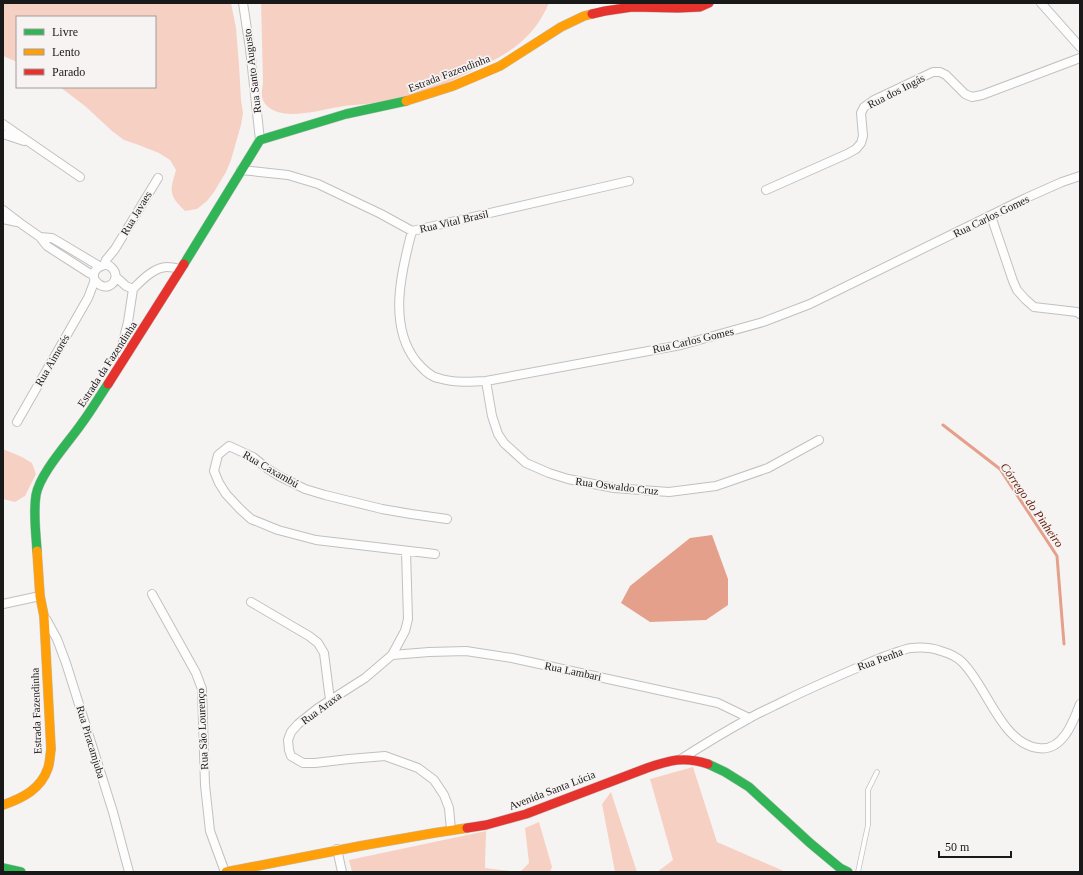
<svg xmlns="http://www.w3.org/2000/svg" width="1083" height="875" viewBox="0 0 1083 875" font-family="'Times New Roman',serif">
<rect width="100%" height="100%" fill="#f6f4f3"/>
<!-- green -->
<path fill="#f7d0c4" d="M 3,3 L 231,3 L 236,28 L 239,65 L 241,100 L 243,113 L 241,125 L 231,160 L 226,172 L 214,192 L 207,201 L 197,209 L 185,211 C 168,195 170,191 176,170 L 170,160 L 159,153 L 136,144 L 124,140 L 112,131 L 85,106 L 60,87 L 155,87 L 155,17 L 17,17 L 17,62 L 3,56 Z
M 261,3 L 549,3 C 531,45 500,58 461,76 C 449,82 436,89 422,93 C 404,98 384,101 366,104 C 357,105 348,105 339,107 C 319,110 282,122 266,105 C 260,99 262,90 263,82 Z
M 3,449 L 22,457 L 32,463 L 36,474 L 25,496 L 15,502 L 3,499 Z
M 693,767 L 717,842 L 786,872 L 657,872 L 673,860 L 650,779 Z
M 611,792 L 637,872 L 615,872 L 602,804 Z
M 539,822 L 552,867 L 550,872 L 520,872 L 529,863 L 525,828 Z
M 486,831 L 485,868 L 518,872 L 352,872 L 349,860 Z"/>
<!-- water -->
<path fill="#e4a08b" d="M 712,535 L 728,579 L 728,605 L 706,620 L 650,622 L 621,603 L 630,586 L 690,538 Z"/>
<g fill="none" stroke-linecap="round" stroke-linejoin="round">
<!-- stream -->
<path stroke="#e4a08b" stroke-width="3" d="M 943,425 L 1000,469 L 1057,556 L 1064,644"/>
<defs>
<path id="lane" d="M 858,872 L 868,825 L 868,790 L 877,772"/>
<path id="street" d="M 243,3 L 250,49 L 260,140
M 1041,3 L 1080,47
M 3,124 L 80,177
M 3,134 L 24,141
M 241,170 L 288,175 L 318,184 L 381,214 L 412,231 L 629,181
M 766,190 L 847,154 L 856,149 L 861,143 L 863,136 L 861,113 L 864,107 L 874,100 L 933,72 L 940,72 L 946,75 L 965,94 L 972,97 L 982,95 L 1080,58
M 3,210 L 20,223 L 40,237 L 47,246 L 89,273 L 94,275
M 991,216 L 1013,281 L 1017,290 L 1025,299 L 1034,307 L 1077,312 L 1080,314
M 3,219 L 17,222
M 412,231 C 401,272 388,325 416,361 C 422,368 429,376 438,378 C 454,383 470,382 486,381 L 681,345 L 763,322 L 810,304 L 1026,198 L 1062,182 L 1080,176
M 40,237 L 52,238 L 59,242 L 99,266
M 104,265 L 106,260 L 115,249 L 158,178
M 116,277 L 126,286 L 133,289
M 133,289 C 141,281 154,267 167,267 C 171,267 176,268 180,269
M 123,360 L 123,342 L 128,322 L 133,289
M 486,381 L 492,416 L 498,434 L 504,443 L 526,463 L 549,473 L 568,479 L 614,488 L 669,492 L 716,486 L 768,468 L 819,440
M 17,422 L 88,298 C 90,293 92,288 94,282 C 95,279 93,276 94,273 C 97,266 107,262 112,268 C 123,279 106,296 95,280
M 406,551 L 408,619 L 405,631 L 392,655 L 365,678 L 318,708 L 298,724 L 291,732 L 288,740 L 289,750 L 291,756 L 303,763 L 315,763 L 349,759 L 385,756 L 418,768 L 434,780 L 444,795 L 449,808 L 451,830
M 435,554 L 316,540 L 278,530 L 251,519 L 240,509 L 226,494 L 219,483 L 214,471 L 218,455 L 229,446 L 253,457 L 268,469 L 279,476 L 305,489 L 325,495 L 382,509 L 411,514 L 447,519
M 152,594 L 196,673 L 202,689 L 205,785 L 210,831 L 225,872
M 251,602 L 309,636 L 318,643 L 324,653 L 330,700
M 3,604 L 40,596
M 46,619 L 57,639 L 66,663 L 113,812 L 129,872
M 392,655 L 429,652 L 466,651 L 512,658 L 718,703 L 749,718
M 681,759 C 703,745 726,731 748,719 C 760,712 772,707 784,701 C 806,690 829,680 852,670 C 868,663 883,656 900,651 C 904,650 908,648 911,648 C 921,647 933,648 941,651 C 948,653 957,657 962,662 C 987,686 1001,743 1038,748 C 1062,752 1073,723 1080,704
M 337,849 L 342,872"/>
<path id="fast" d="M 184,264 L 260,140 L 346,114 L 406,101
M 37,551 C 36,533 33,513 36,495 C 40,473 69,442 82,423 C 91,411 99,397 108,384
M 708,764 L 725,772 L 749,787 L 810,843 L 840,868 L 848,872
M 3,868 L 21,872"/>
<path id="slow" d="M 406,101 L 453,86 L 500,66 L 561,27 L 584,16 L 592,14
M 3,805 C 23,798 41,789 48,768 C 50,762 50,755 51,749 L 44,616 L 40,596 L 37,551
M 226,872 L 360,846 L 434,833 L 467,828"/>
<path id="jam" d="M 592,14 L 605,11 L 632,7 L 678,8 L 700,7 L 709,3
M 108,384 L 184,264
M 467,828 L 486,825 L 526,814 L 647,768 C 670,760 684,756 708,764"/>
</defs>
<!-- lane casing -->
<use href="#lane" stroke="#c1c0bf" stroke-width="5.5"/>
<!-- street casing -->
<use href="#street" stroke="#c1c0bf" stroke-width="10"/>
<!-- fast casing -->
<use href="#fast" stroke="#c1c0bf" stroke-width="10"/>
<!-- slow casing -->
<use href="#slow" stroke="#c1c0bf" stroke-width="10"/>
<!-- jam casing -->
<use href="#jam" stroke="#c1c0bf" stroke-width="10"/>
<!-- lane -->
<use href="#lane" stroke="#fefdfd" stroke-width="4"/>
<!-- street -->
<use href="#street" stroke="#fefdfd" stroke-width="8"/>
<!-- fast -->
<use href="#fast" stroke="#30b455" stroke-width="9"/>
<!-- slow -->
<use href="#slow" stroke="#ff9f0a" stroke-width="9"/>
<!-- jam -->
<use href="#jam" stroke="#e5322d" stroke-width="9"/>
</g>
<g text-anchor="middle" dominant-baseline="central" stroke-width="3.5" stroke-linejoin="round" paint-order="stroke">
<!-- street labels -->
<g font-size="11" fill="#1a1919" stroke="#f7f3f2">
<text transform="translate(252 71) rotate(-97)">Rua Santo Augusto</text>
<text transform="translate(449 73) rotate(-21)">Estrada Fazendinha</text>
<text transform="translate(896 91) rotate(-27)">Rua dos Ingás</text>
<text transform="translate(136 213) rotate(-59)">Rua Javaes</text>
<text transform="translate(991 216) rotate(-26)">Rua Carlos Gomes</text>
<text transform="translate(454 221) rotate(-13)">Rua Vital Brasil</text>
<text transform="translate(693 340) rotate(-13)">Rua Carlos Gomes</text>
<text transform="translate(52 360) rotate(-60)">Rua Aimorés</text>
<text transform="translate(107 364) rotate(-57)">Estrada da Fazendinha</text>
<text transform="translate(271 469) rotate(30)">Rua Caxambú</text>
<text transform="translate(617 486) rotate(7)">Rua Oswaldo Cruz</text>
<text transform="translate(880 659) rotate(-20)">Rua Penha</text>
<text transform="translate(573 671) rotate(12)">Rua Lambari</text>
<text transform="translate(321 708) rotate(-36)">Rua Araxa</text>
<text transform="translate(36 711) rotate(-92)">Estrada Fazendinha</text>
<text transform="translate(202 729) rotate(-93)">Rua São Lourenço</text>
<text transform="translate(91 742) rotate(73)">Rua Piracamjuba</text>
<text transform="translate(552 790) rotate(-21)">Avenida Santa Lúcia</text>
</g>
<!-- water labels -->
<g font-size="12" font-style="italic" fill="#60220f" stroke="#f7f3f2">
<text transform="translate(1032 505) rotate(55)">Córrego do Pinheiro</text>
</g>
</g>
<!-- border -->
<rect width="1083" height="875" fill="none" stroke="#1a1919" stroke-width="8"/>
<!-- legend -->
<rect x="16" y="16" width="140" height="72" fill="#f7f3f2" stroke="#9f9c9b"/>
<rect x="24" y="29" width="20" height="6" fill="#30b455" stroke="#9f9c9b"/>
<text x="52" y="36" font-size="12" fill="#1a1919">Livre</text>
<rect x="24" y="49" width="20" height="6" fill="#ff9f0a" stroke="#9f9c9b"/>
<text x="52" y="56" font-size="12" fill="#1a1919">Lento</text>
<rect x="24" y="69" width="20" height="6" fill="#e5322d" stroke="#9f9c9b"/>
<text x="52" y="76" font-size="12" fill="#1a1919">Parado</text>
<!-- scale -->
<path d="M939 851v6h72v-6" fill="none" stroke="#1a1919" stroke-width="2"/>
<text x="945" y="851" font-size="12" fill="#1a1919" stroke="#f7f3f2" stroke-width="3" paint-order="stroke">50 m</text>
</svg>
